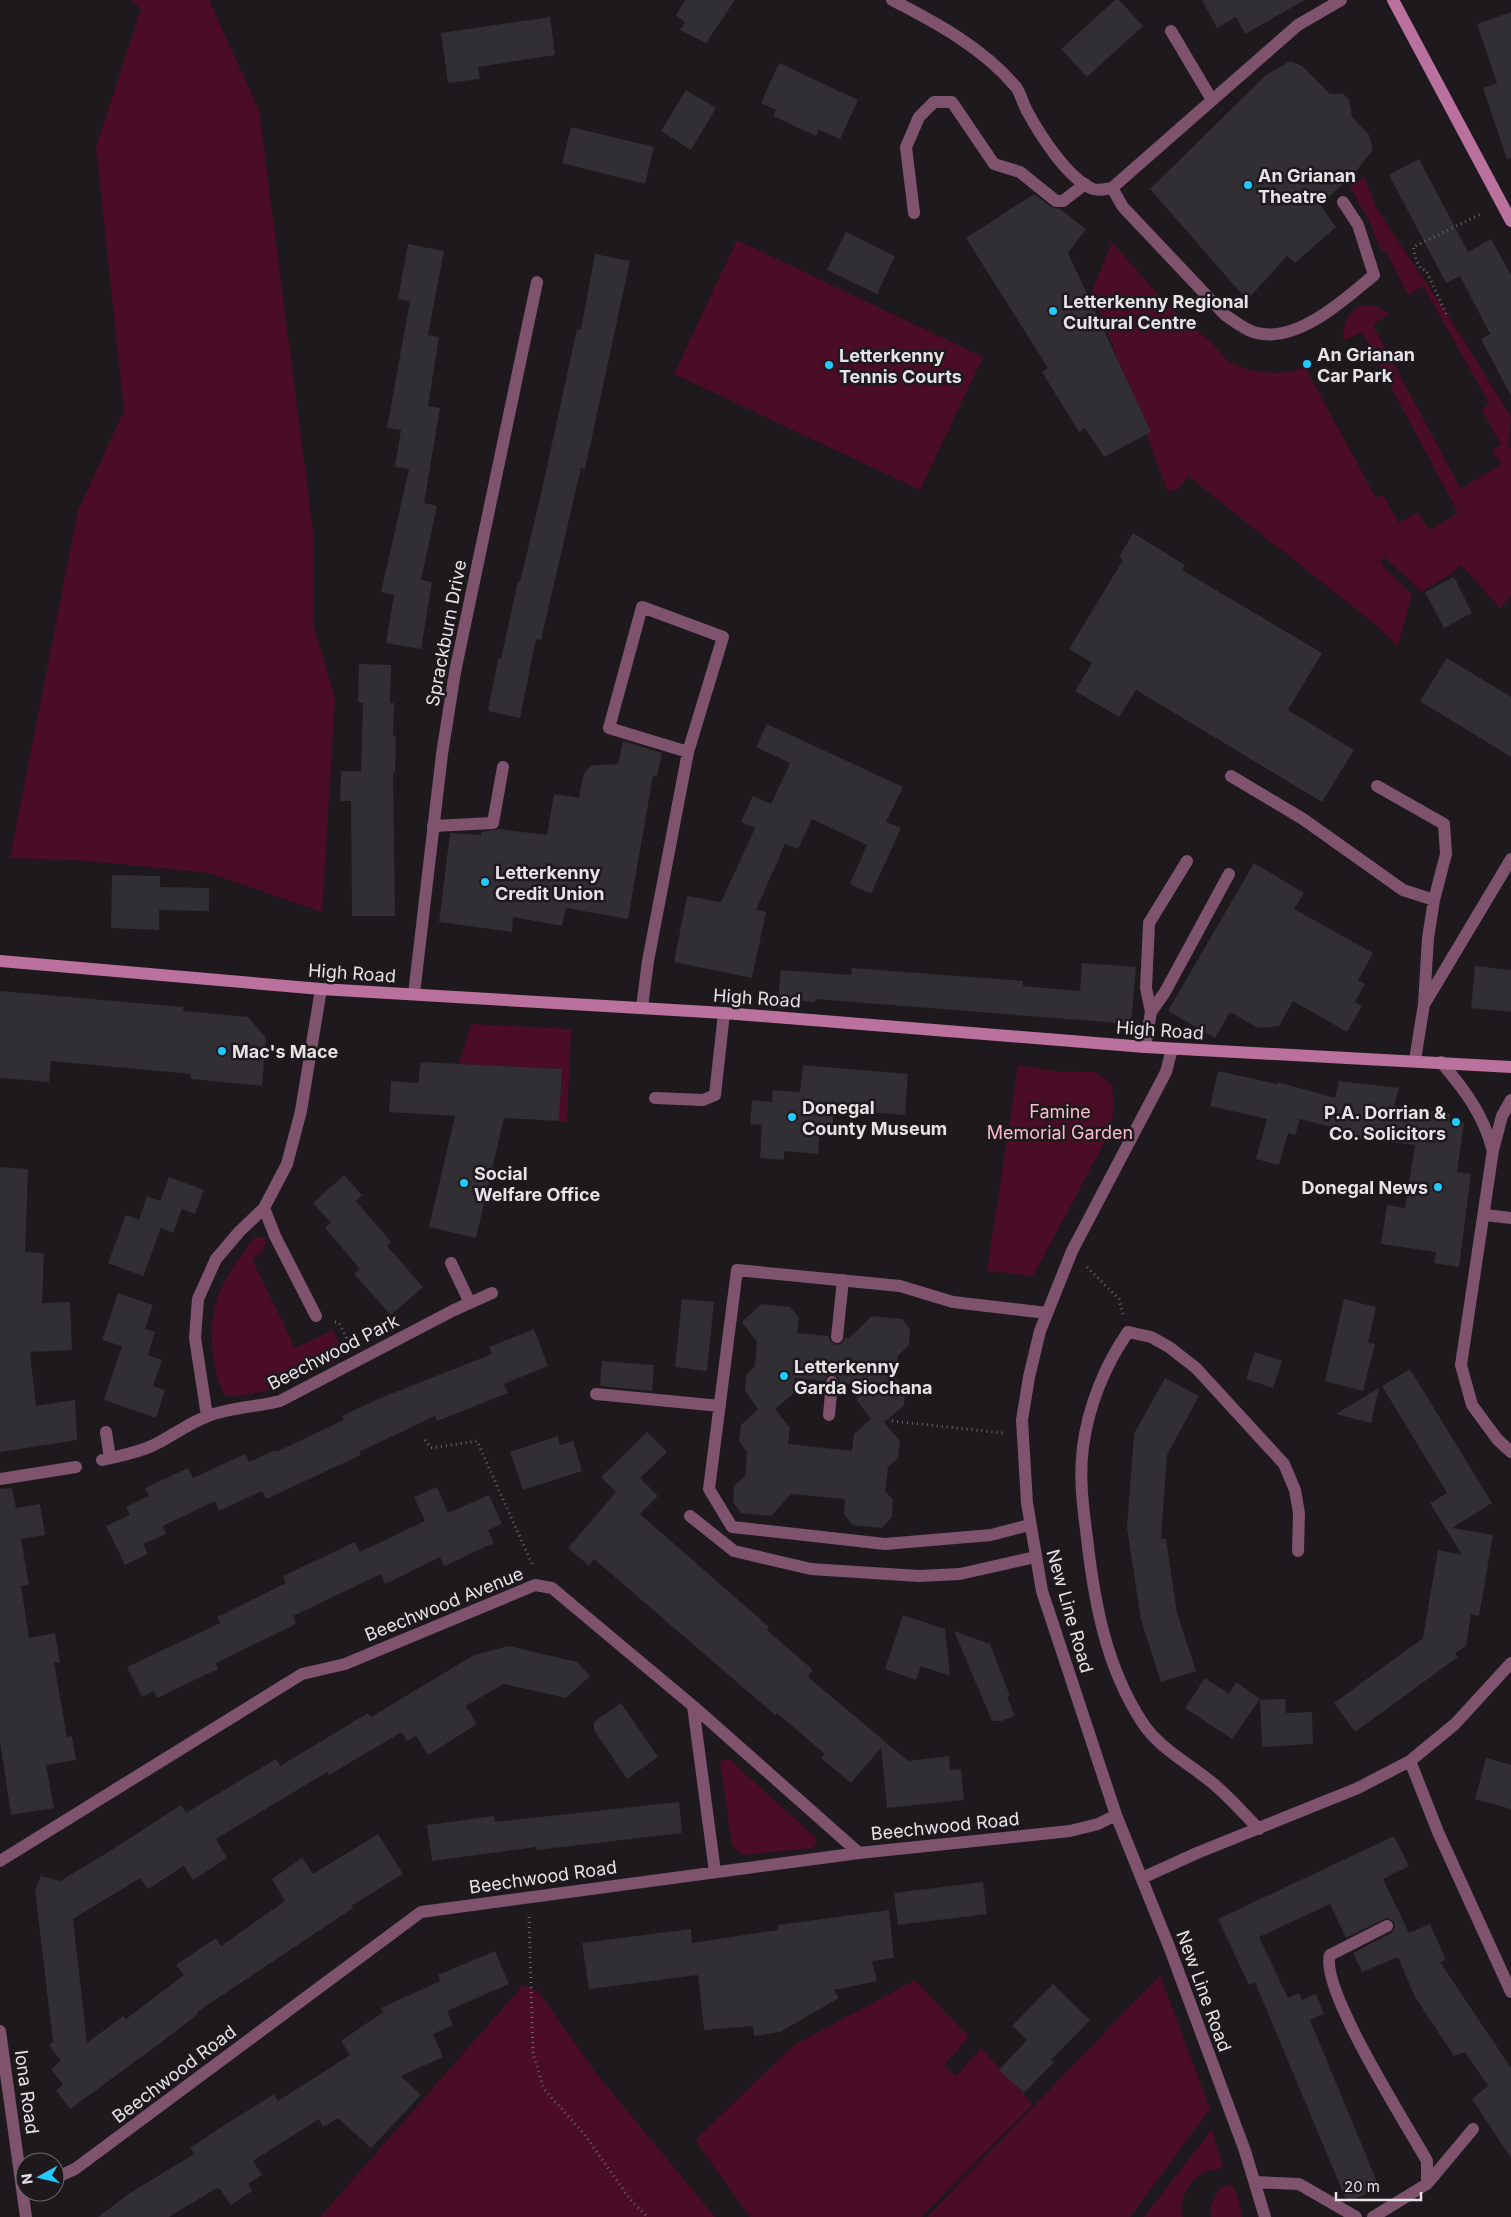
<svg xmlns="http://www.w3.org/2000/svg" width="1511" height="2217" viewBox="0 0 1511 2217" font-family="Inter,sans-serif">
<rect width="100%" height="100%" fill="#1d191d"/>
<!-- green -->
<path fill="#4b0c25" d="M 130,0 L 209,0 L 259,110 L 313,531 L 314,627 L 335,699 L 322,912 L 209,873 L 91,861 L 10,858 L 78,510 L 124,411 L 96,147 L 141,9 Z
M 1364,177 L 1377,209 L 1453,323 L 1511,417 L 1508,446 L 1511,448 L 1511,594 L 1501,609 L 1461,565 L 1449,575 L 1422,592 L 1384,557 L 1380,563 L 1412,594 L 1398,646 L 1377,626 L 1188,476 L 1178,489 L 1168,492 L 1092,291 L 1112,242 L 1167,305 L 1211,342 L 1229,362 L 1249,370 L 1275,373 L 1289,372 L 1305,367 L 1376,498 L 1383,495 L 1399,523 L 1418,512 L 1429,530 L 1458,513 L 1362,332 L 1343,341 C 1342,312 1363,292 1389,314 L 1373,325 L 1461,489 L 1501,464 L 1492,450 L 1501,444 L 1482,410 L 1489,403 L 1423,286 L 1408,295 L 1386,251 L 1381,250 L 1368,218 L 1349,186 Z
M 737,240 L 983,357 L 920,490 L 674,374 Z
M 471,1024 L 571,1029 L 567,1122 L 559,1121 L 562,1069 L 459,1064 Z
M 1018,1065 L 1053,1071 L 1096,1072 L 1112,1085 L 1114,1107 L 1109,1134 L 1033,1276 L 987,1271 Z
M 255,1237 L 264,1237 L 267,1242 L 261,1253 L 252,1259 L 295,1348 L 333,1330 L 345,1356 C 307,1374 269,1397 226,1396 C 217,1385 217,1373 214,1360 C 205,1305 223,1279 255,1237 Z
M 729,1759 L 814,1836 L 817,1842 L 813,1848 L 743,1855 L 732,1845 L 720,1761 Z
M 1160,1975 L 1210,2109 L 1130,2217 L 927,2217 Z
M 915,1980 L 969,2037 L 944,2065 L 956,2076 L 981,2048 L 1033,2104 L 921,2217 L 750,2217 L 695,2140 L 794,2045 Z
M 523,1985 L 538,1991 L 596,2073 L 715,2217 L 320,2217 Z
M 1212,2129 L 1223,2168 C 1215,2169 1207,2171 1200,2175 C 1187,2181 1179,2204 1183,2217 L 1144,2217 Z
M 1232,2185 L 1238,2196 L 1242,2217 L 1211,2217 L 1210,2208 L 1219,2188 Z"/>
<!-- building -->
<path fill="#312e34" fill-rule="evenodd" d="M 685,0 L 735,0 L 706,43 L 680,30 L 685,22 L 676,15 Z
M 1115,0 L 1119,0 L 1143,26 L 1087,77 L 1061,49 Z
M 1202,0 L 1305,0 L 1245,34 L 1236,17 L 1217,28 Z
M 1511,12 L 1511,158 L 1507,159 L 1483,88 L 1497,83 L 1477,24 Z
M 550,17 L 555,55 L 478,67 L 480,79 L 448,83 L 441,33 Z
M 1290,61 L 1302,66 L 1330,94 L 1344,94 L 1349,100 L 1352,117 L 1369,135 L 1373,150 L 1352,176 L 1320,205 L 1336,227 L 1295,263 L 1287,256 L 1247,300 L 1150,189 L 1265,76 Z
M 779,63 L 858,100 L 840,139 L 819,130 L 816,136 L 773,116 L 776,110 L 761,103 Z
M 686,90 L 716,108 L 691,150 L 661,131 Z
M 571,127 L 654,147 L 645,184 L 562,163 Z
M 1419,159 L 1468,252 L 1491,239 L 1511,275 L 1511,396 L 1481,339 L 1490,334 L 1460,276 L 1446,283 L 1389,175 Z
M 1034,194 L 1051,207 L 1060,209 L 1086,229 L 1068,253 L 1151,432 L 1104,457 L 1085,428 L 1079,432 L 1042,372 L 1048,368 L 966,238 Z
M 846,232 L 895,256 L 877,294 L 827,270 Z
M 408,244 L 444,251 L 428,335 L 439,337 L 428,406 L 440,408 L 424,503 L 437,506 L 421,580 L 432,582 L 421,649 L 386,643 L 394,595 L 381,592 L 409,469 L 395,467 L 401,430 L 387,428 L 410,301 L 398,299 Z
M 595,254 L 630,261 L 585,469 L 581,468 L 541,640 L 536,639 L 520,718 L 488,711 L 498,659 L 501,659 L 518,581 L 520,582 L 541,494 L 577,329 L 581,330 Z
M 1133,533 L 1185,565 L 1182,570 L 1322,653 L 1288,710 L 1354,750 L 1322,802 L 1136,690 L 1119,717 L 1075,691 L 1092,663 L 1069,649 L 1123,560 L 1119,557 Z
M 1454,577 L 1472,613 L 1444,628 L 1425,592 Z
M 1447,658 L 1511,697 L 1511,757 L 1420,701 Z
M 359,664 L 391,665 L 390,703 L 394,703 L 393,736 L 396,737 L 395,772 L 393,772 L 395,916 L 352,916 L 351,801 L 340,801 L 341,771 L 361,771 L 363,703 L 358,702 Z
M 767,724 L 903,787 L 886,822 L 901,828 L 871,894 L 850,884 L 867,845 L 812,819 L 798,849 L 785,844 L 756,910 L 766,912 L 752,978 L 674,962 L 687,896 L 721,902 L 755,828 L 741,822 L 753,796 L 771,804 L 790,763 L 756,747 Z
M 623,741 L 662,753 L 657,777 L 653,776 L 628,919 L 566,908 L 562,926 L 513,917 L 512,932 L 439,922 L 450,833 L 481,835 L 481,832 L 499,829 L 547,835 L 554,794 L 579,798 L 583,776 L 587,769 L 594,765 L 618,764 Z
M 1254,863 L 1304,893 L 1294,909 L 1373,953 L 1358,980 L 1365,984 L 1355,1002 L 1362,1006 L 1347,1032 L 1293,1001 L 1279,1026 L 1258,1028 L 1230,1012 L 1215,1038 L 1168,1011 Z
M 112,875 L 160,876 L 160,887 L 209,888 L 209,911 L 159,910 L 159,930 L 111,928 Z
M 1082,963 L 1136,967 L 1131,1024 L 815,999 L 815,1002 L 778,999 L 781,970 L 851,975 L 852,968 L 1023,981 L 1023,986 L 1080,991 Z
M 1475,966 L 1511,970 L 1511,1012 L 1471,1008 Z
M 0,991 L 184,1007 L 183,1011 L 248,1017 L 266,1038 L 262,1086 L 191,1079 L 191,1074 L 51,1061 L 49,1082 L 0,1078 Z
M 421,1062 L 562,1069 L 559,1121 L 504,1118 L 476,1238 L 429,1227 L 455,1116 L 389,1112 L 391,1081 L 418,1083 Z
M 803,1065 L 908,1074 L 905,1115 L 834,1109 L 832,1131 L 820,1130 L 818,1154 L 784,1151 L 784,1160 L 760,1158 L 762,1125 L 750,1124 L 752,1100 L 772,1102 L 773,1090 L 800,1092 Z
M 1218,1071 L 1277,1084 L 1278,1082 L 1335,1098 L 1339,1081 L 1399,1088 L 1394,1105 L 1450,1114 L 1449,1121 L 1464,1123 L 1457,1172 L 1471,1174 L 1459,1267 L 1434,1263 L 1436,1252 L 1381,1244 L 1387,1205 L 1405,1208 L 1415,1145 L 1341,1136 L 1343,1130 L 1300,1119 L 1295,1135 L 1288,1133 L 1279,1165 L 1256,1159 L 1267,1119 L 1210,1106 Z
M 0,1167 L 28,1169 L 25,1252 L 44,1253 L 42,1303 L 70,1302 L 72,1350 L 30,1352 L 36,1406 L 75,1400 L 77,1440 L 0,1452 Z
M 344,1175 L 362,1195 L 356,1201 L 391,1242 L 387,1246 L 423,1287 L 391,1315 L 354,1274 L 360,1269 L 325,1228 L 331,1223 L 313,1203 Z
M 169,1177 L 204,1190 L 195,1214 L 182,1209 L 173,1233 L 161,1228 L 143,1276 L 108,1263 L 126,1215 L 139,1220 L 147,1196 L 160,1201 Z
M 118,1293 L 153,1305 L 145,1329 L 155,1332 L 148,1355 L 162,1360 L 153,1386 L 165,1390 L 156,1418 L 104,1400 L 122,1346 L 102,1340 Z
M 682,1299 L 714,1302 L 707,1371 L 675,1367 Z
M 1344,1299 L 1376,1307 L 1368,1343 L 1375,1344 L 1363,1391 L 1325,1381 Z
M 761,1304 L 790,1307 L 799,1318 L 797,1333 L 829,1336 L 830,1341 L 836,1345 L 841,1344 L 845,1338 L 849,1338 L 872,1316 L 902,1319 L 910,1329 L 909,1345 L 898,1356 L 896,1379 L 905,1389 L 904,1406 L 884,1422 L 900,1441 L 898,1458 L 888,1467 L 885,1491 L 893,1500 L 892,1517 L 882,1528 L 852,1525 L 844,1514 L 845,1499 L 791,1494 L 771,1516 L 741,1513 L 733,1502 L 734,1486 L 745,1476 L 747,1452 L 739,1441 L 741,1425 L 758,1409 L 745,1391 L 746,1375 L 755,1366 L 757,1342 L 742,1322 ZM 833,1374 L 839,1378 L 840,1383 L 858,1385 L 857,1401 L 871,1419 L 854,1434 L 852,1451 L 788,1444 L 790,1428 L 775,1409 L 794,1393 L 795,1378 L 824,1381 L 828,1375 Z
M 534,1329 L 548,1366 L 504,1384 L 508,1393 L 437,1421 L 435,1416 L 359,1452 L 361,1455 L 266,1499 L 262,1491 L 219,1511 L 215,1501 L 163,1526 L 166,1534 L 143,1544 L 148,1554 L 125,1565 L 106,1526 L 130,1515 L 126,1507 L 149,1496 L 145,1488 L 188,1468 L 193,1478 L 245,1454 L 249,1462 L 275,1450 L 276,1452 L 344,1420 L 342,1416 L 378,1399 L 492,1354 L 489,1347 Z
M 1255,1352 L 1282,1361 L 1273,1388 L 1246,1379 Z
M 602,1361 L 654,1365 L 652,1391 L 600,1386 Z
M 1410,1369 L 1492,1503 L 1452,1528 L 1493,1535 L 1479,1616 L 1471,1614 L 1466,1646 L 1455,1653 L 1458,1657 L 1355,1732 L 1334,1703 L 1423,1638 L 1438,1550 L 1462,1555 L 1430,1503 L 1447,1493 L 1382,1386 Z
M 1165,1378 L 1199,1396 L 1167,1455 L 1161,1539 L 1166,1539 L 1177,1613 L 1196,1671 L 1161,1682 L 1141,1620 L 1127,1528 L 1134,1434 Z
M 1379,1388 L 1371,1423 L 1336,1414 Z
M 647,1432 L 667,1452 L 640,1478 L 658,1496 L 640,1514 L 769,1627 L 767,1630 L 813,1670 L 808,1677 L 908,1761 L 949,1756 L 950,1770 L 961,1769 L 964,1800 L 887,1808 L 881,1748 L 851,1783 L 821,1758 L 825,1754 L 777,1713 L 775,1715 L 594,1559 L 589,1566 L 568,1548 L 616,1492 L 601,1477 Z
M 558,1436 L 560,1445 L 573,1441 L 582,1471 L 523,1490 L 510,1452 Z
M 437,1487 L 448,1513 L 489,1495 L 502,1524 L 488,1530 L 494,1543 L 444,1566 L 440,1557 L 385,1584 L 381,1574 L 293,1616 L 296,1624 L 216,1663 L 218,1669 L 157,1698 L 154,1691 L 142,1697 L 127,1667 L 220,1623 L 217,1617 L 286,1583 L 283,1576 L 355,1542 L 360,1552 L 425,1521 L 414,1497 Z
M 12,1488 L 16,1508 L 40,1504 L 45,1535 L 21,1539 L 29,1585 L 21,1586 L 29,1638 L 55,1633 L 60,1662 L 54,1663 L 67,1737 L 72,1736 L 76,1760 L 46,1765 L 54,1808 L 11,1815 L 0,1741 L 0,1489 Z
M 903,1615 L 945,1629 L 950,1676 L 921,1666 L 916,1680 L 885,1669 Z
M 954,1631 L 990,1644 L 1010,1696 L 1007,1697 L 1015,1716 L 1001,1721 L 992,1721 Z
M 509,1646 L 577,1662 L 590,1676 L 566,1698 L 503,1684 L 466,1706 L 477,1724 L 428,1755 L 416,1736 L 407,1741 L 402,1732 L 329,1775 L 327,1772 L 216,1839 L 227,1858 L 193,1880 L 184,1866 L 148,1889 L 140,1878 L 73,1919 L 87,2043 L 123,2016 L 126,2019 L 184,1975 L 176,1965 L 216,1938 L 221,1946 L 285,1901 L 272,1879 L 302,1858 L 313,1874 L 378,1834 L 403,1874 L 351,1906 L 353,1908 L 197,2012 L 198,2014 L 155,2047 L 70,2109 L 56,2090 L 63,2085 L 51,2069 L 61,2061 L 49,2045 L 53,2042 L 35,1890 L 41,1876 L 60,1881 L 110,1851 L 181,1805 L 186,1813 L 276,1759 L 280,1766 L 368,1713 L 371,1717 L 474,1655 Z
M 1205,1678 L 1229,1694 L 1236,1682 L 1260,1699 L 1232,1739 L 1185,1708 Z
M 1285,1699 L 1286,1713 L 1312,1712 L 1313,1744 L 1262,1747 L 1260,1700 Z
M 621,1703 L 658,1757 L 627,1779 L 594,1730 L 594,1722 Z
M 1486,1758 L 1511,1765 L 1511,1809 L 1475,1799 Z
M 679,1802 L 682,1833 L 537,1850 L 536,1847 L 432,1861 L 427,1825 L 494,1816 L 495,1822 Z
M 1394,1836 L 1409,1866 L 1383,1879 L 1409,1933 L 1430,1924 L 1446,1960 L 1440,1962 L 1511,2068 L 1511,2158 L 1472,2099 L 1488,2086 L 1465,2052 L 1454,2056 L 1415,1997 L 1398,1957 L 1362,1972 L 1353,1953 L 1391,1933 L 1395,1927 L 1394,1922 L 1388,1918 L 1384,1919 L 1346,1938 L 1330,1904 L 1259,1937 L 1288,1998 L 1299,1993 L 1302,2000 L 1316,1994 L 1324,2014 L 1310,2020 L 1380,2189 L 1347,2202 L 1255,1982 L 1249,1985 L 1218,1919 Z
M 983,1882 L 987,1914 L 898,1925 L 894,1893 Z
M 889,1910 L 894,1958 L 872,1961 L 877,1981 L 834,1990 L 839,1998 L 780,2032 L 754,2036 L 753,2026 L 704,2030 L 698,1975 L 589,1989 L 582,1943 L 691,1929 L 692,1943 L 778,1930 L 778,1925 Z
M 495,1951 L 509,1984 L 447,2011 L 453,2025 L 433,2034 L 443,2057 L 401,2076 L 421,2095 L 371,2148 L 338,2118 L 323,2127 L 319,2119 L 253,2161 L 262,2175 L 248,2184 L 252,2191 L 231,2205 L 220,2189 L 217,2188 L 169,2217 L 98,2217 L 127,2195 L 194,2154 L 190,2148 L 217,2130 L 274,2094 L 278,2101 L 350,2055 L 341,2041 L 383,2012 L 381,2008 L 440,1981 L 438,1975 Z
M 1053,1984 L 1090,2020 L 1051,2060 L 1054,2062 L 1024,2093 L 999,2070 L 1027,2040 L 1012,2026 Z"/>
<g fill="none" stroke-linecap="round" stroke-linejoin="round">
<!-- path -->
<path stroke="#696569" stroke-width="3" stroke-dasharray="1 4" stroke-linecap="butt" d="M 1446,314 L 1426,270 L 1421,269 L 1416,260 L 1413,247 L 1483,213
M 1087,1267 L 1119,1299 L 1123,1314
M 335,1322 L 339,1323 L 349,1343
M 892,1421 L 1003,1433
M 425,1440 L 431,1448 L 477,1441 L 532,1564
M 529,1917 L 533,2054 L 544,2089 L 584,2134 L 630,2199 L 647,2217"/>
<!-- lane -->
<path stroke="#7f526e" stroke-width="12" d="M 1171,31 L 1212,100
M 1112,188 L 1123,207 L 1225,315 C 1237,323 1249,333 1263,334 C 1302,339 1346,298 1374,275 L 1358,225 L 1343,202
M 914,213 L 906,147 L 919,117 L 934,102 L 952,102 L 994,164 L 1020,172 L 1056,201 L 1063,201 L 1085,184
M 1231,776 L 1303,819 L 1403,890 L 1434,900
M 1377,786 L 1444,824 L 1446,854 L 1434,900 L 1428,938 L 1424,1004 L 1415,1060
M 433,826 L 493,823 L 503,767
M 1425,1003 L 1511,859
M 642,1007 L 648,961 L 688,752 L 723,637 L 642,607 L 609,728 L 688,752
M 1151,1012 L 1146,988 L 1149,923 L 1187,861
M 655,1098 L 703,1100 L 715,1095 L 724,1013
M 1485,1215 L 1511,1218
M 1128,1332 L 1151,1337 L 1169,1347 L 1196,1368 L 1284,1464 L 1295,1490 L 1299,1513 L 1298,1551
M 837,1337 L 843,1280
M 596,1394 L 720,1406
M 829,1415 L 832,1382
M 690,1516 L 734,1551 L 811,1569 L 919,1576 L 960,1574 L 1035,1557
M 1029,1525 L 991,1535 L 885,1544 L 732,1527 L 709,1489 L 737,1270 L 900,1286 L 953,1302 L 1047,1313
M 1427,2184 L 1473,2129
M 1373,2217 L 1427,2184 L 1427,2161 C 1407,2125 1319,1988 1330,1955 L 1387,1926"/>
<!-- street -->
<path stroke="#7f526e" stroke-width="12" d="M 892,0 C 937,23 983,48 1016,87 C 1021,94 1023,104 1027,111 C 1040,135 1068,179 1093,189 C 1098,191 1106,189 1112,188 L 1298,25 L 1341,0
M 414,994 L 442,754 L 455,672 L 537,282
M 1145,1047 L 1151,1012 L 1165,992 L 1229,874
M 1172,1049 L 1166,1072 L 1072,1251 L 1040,1331 L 1029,1377 L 1022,1420 L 1027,1503 L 1042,1591 L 1116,1815 L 1170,1949 L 1245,2151 L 1265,2217
M 1441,1062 C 1464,1089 1483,1114 1492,1148
M 1511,1100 L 1502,1116 L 1493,1150 L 1461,1365 L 1472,1405 L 1497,1439 L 1511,1452
M 264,1208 L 275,1236 L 316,1316
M 451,1263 L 470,1303
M 1128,1332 C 1105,1365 1088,1407 1083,1447 C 1079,1478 1083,1508 1087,1538 C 1094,1601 1106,1667 1142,1722 C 1160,1750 1191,1764 1216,1786 C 1231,1799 1245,1815 1259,1829
M 207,1416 L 195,1338 L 198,1299 L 216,1259 L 239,1232 L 264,1208 L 287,1164 L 301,1111 L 321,989
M 106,1432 L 110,1458
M 102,1460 C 119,1456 137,1453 154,1445 C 172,1436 189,1423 208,1416 C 231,1407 257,1407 280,1401 L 454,1310 L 492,1293
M 0,1479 L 76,1467
M 693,1706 L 715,1872
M 1410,1761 L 1438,1832 L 1511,1992
M 0,1861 L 302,1674 L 345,1664 L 535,1585 L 552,1588 L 693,1706 L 859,1853
M 1142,1878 L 1197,1853 L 1358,1788 L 1410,1761 L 1455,1724 L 1511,1663
M 0,2031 L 26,2217
M 55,2178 L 75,2169 L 421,1912 L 859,1853 L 1070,1831 L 1098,1824 L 1116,1815
M 1255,2182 L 1299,2184 L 1356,2217"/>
<!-- secondary -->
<path stroke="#ba719e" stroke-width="12" d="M 1393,0 L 1511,221
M 0,961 L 321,989 L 724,1013 L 1145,1047 L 1511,1067"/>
</g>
<!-- markers -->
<g fill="#21c9fd" stroke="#1d191d" stroke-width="2">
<circle cx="1248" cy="185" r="5"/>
<circle cx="1053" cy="311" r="5"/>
<circle cx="1307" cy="364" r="5"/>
<circle cx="829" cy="365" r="5"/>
<circle cx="485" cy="882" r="5"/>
<circle cx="222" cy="1051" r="5"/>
<circle cx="792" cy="1117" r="5"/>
<circle cx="1456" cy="1122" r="5"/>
<circle cx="464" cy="1183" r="5"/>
<circle cx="1438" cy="1187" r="5"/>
<circle cx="784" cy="1376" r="5"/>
</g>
<g text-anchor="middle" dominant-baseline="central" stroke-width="5" stroke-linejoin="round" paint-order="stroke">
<!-- poi labels -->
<g font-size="18" font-weight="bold" fill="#e6e3e6" stroke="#1d191d" text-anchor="start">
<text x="1258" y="175">An Grianan<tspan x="1258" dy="21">Theatre</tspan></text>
<text x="1063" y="301">Letterkenny Regional<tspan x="1063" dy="21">Cultural Centre</tspan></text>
<text x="1317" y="354">An Grianan<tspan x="1317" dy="21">Car Park</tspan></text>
<text x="839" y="355">Letterkenny<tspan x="839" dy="21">Tennis Courts</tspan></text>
<text x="495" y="872">Letterkenny<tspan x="495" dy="21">Credit Union</tspan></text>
<text x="232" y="1051">Mac's Mace</text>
<text x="802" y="1107">Donegal<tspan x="802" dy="21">County Museum</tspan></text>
<text x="1446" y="1112" text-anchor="end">P.A. Dorrian &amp;<tspan x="1446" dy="21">Co. Solicitors</tspan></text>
<text x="474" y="1173">Social<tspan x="474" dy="21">Welfare Office</tspan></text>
<text x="1428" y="1187" text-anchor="end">Donegal News</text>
<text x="794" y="1366">Letterkenny<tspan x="794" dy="21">Garda Siochana</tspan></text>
</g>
<!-- street labels -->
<g font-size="18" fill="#e6e3e6" stroke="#1d191d">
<text transform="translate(446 633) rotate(-79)">Sprackburn Drive</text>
<text transform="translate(352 973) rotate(4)">High Road</text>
<text transform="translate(757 998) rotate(4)">High Road</text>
<text transform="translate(1160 1030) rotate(4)">High Road</text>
<text transform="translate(333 1352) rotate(-27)">Beechwood Park</text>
<text transform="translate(444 1604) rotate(-22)">Beechwood Avenue</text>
<text transform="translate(1070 1611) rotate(74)">New Line Road</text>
<text transform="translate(945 1826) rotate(-6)">Beechwood Road</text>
<text transform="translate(543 1877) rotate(-8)">Beechwood Road</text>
<text transform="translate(1204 1991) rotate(70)">New Line Road</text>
<text transform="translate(174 2074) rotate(-37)">Beechwood Road</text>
<text transform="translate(27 2092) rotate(82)">Iona Road</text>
</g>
<!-- park labels -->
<g font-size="18" fill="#fbbbcb" stroke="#1d191d">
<text x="1060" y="1111">Famine<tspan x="1060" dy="21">Memorial Garden</tspan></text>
</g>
</g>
<!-- north arrow -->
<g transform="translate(40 2177) rotate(262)"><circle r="24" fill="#1d191d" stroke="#6d6a6d"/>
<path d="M0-4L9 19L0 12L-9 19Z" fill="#21c9fd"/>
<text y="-8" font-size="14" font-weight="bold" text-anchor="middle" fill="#e6e3e6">N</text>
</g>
<!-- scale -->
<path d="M1336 2192v8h85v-8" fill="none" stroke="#e6e3e6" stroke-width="2.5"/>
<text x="1344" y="2192" font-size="15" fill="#e6e3e6" stroke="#1d191d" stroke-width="4" paint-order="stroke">20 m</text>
</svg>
